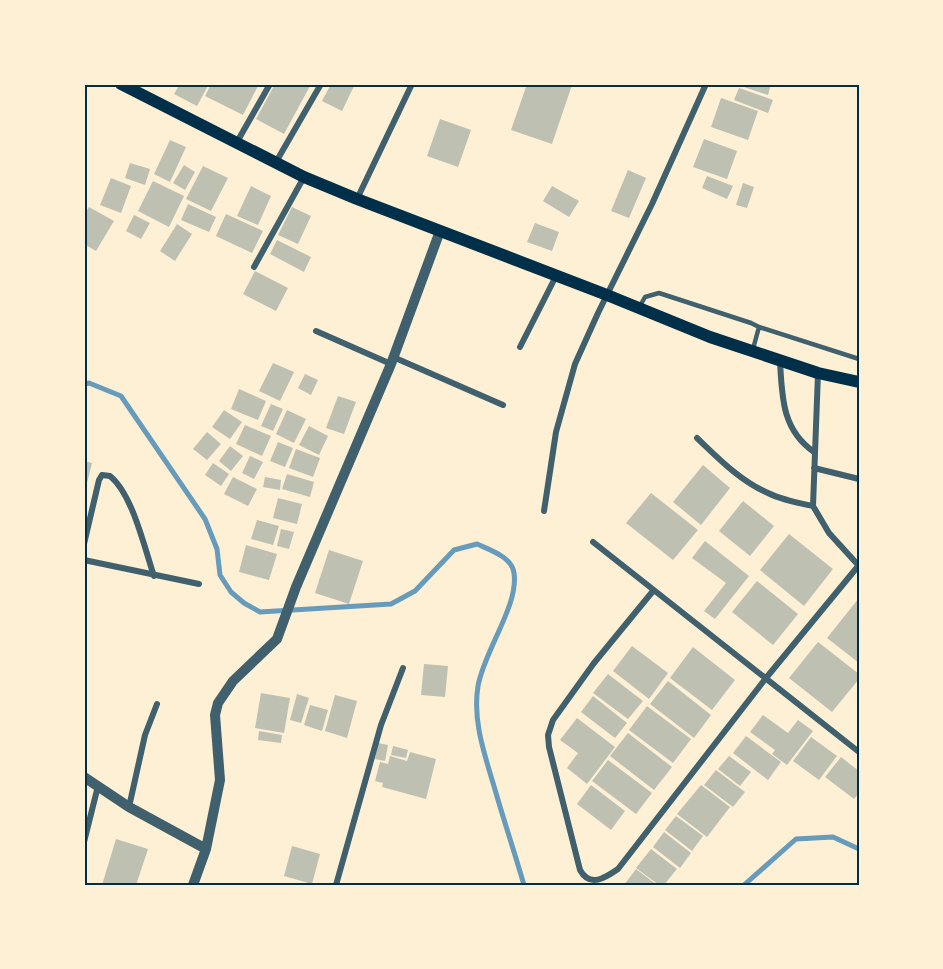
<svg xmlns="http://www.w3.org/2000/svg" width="943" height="969" viewBox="0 0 943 969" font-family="'Nunito Sans',sans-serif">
<rect width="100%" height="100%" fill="#fdf0d5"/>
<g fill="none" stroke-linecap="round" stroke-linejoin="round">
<!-- stream -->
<path stroke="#669bbc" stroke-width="5" d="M 84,384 L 89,383 L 121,396 L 205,519 L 217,549 L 220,575 L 231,592 L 244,603 L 260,612 L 391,604 L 415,591 L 454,550 L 477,544 C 490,550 512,557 514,573 C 519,605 484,651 478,686 C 472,723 486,758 496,793 C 505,824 515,854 524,885
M 744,885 L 796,839 L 833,837 L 859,849"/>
</g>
<!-- building -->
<path fill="#bec0b2" d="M 180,84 L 209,84 L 197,106 L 174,94 Z
M 211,84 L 259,84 L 243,115 L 205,96 Z
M 275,84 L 310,86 L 284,134 L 256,119 Z
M 331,84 L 355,84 L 342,111 L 322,101 Z
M 527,84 L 572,85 L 552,144 L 511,130 Z
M 735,84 L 771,84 L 768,95 Z
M 739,88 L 773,100 L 768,113 L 734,100 Z
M 721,98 L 758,111 L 748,140 L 711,127 Z
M 440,119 L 471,130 L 458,167 L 427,156 Z
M 704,139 L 737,151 L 727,179 L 693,167 Z
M 170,140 L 186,147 L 170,182 L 154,174 Z
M 130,163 L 150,169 L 145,185 L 125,178 Z
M 184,165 L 195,172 L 185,190 L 173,183 Z
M 203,166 L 228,178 L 211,211 L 186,199 Z
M 628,170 L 646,178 L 629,218 L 611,211 Z
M 707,176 L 733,186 L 727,199 L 702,188 Z
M 111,178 L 131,186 L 121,213 L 100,205 Z
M 153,181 L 184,196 L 169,227 L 138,211 Z
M 743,183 L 754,187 L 747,208 L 736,205 Z
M 251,186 L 271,196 L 258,225 L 237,216 Z
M 552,186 L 579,201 L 569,217 L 543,201 Z
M 188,204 L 216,217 L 209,232 L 181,220 Z
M 89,207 L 114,221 L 96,251 L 84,244 L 84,215 Z
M 292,207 L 311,216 L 298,244 L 278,235 Z
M 226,214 L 263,231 L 252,253 L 216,236 Z
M 134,215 L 150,223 L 141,239 L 126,231 Z
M 535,223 L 559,232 L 552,251 L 527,242 Z
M 177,224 L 192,234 L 175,261 L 160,251 Z
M 277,240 L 311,257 L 304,272 L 270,254 Z
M 255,271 L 288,288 L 276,311 L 243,294 Z
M 273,363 L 294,372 L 280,401 L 259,391 Z
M 305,374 L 318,380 L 311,395 L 298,388 Z
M 239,389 L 266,401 L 258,420 L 231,409 Z
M 338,396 L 356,402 L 344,434 L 326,428 Z
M 271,404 L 283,409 L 273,431 L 261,426 Z
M 224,410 L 242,422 L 230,439 L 212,427 Z
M 287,410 L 306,419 L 294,443 L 276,434 Z
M 245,425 L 271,436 L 262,456 L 236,444 Z
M 309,426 L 328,436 L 319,455 L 299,445 Z
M 207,432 L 221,444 L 207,460 L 193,449 Z
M 278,442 L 293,448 L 285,467 L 270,461 Z
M 230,446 L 243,456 L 231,471 L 219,461 Z
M 296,449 L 320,458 L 313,477 L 289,468 Z
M 250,456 L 263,462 L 254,479 L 242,473 Z
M 84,461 L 92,463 L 85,491 L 84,491 Z
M 213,463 L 229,474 L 221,486 L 205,475 Z
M 703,465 L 730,488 L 701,525 L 673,502 Z
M 287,474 L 314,482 L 310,497 L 282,489 Z
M 233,477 L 257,489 L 248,506 L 224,494 Z
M 265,477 L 281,480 L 280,490 L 263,487 Z
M 651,493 L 698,530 L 673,560 L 626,523 Z
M 278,498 L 302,504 L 297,524 L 273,518 Z
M 743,501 L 774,526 L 750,556 L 719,531 Z
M 257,520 L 279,526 L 273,545 L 251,539 Z
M 281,529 L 294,532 L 289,549 L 277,546 Z
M 789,534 L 833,569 L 804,606 L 760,570 Z
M 705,541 L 749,576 L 715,619 L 704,611 L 726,583 L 692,558 Z
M 246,545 L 277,554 L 269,580 L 239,572 Z
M 329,550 L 363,561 L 349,604 L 315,593 Z
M 757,581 L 798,614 L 773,645 L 732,612 Z
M 859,598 L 859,663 L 827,638 Z
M 818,642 L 859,674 L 859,679 L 832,712 L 789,678 Z
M 632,646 L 668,673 L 649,699 L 613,671 Z
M 693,647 L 735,680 L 712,710 L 670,678 Z
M 424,664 L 448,666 L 445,697 L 421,695 Z
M 608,674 L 643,701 L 628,719 L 593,693 Z
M 668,681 L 711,715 L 694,738 L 650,704 Z
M 261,693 L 290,698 L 284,733 L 255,728 Z
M 297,694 L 309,698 L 301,723 L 290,720 Z
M 335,695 L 357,701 L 347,738 L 325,731 Z
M 593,696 L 627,723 L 615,738 L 581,712 Z
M 310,705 L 328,710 L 322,731 L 304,725 Z
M 647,706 L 691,739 L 673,763 L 629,730 Z
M 763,715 L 788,733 L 798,720 L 813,731 L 787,765 L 772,754 L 775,750 L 750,732 Z
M 577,718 L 615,747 L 587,784 L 567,768 L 578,753 L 560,740 Z
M 259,731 L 282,735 L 281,743 L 258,740 Z
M 628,733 L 672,767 L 654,790 L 610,756 Z
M 746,736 L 781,762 L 768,780 L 733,753 Z
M 811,737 L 837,756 L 819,780 L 793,761 Z
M 378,743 L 388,745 L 385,761 L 375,759 Z
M 393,746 L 408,750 L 406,758 L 391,755 Z
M 410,752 L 436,759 L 426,799 L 382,787 L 383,783 L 375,781 L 380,762 L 388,764 L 390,756 L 407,761 Z
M 729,756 L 751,772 L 740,786 L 718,769 Z
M 841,757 L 859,771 L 859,793 L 854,799 L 825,777 Z
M 608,760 L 652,793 L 636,814 L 592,781 Z
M 716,770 L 745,792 L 733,807 L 704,785 Z
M 591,785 L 625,811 L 611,830 L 577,804 Z
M 701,785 L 730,807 L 707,837 L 677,814 Z
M 676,816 L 703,836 L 692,851 L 665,830 Z
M 664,832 L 691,853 L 680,868 L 653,847 Z
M 116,839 L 148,849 L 136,885 L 102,885 Z
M 292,846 L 320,854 L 312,884 L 284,876 Z
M 651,849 L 677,869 L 664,885 L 659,885 L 636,868 Z
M 636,869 L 657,885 L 624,885 Z"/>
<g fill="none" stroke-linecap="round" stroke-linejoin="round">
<!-- service -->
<path stroke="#3f606c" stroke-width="4.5" d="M 640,306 L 645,297 L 659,293 L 751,323 L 759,327 L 753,349
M 759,327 L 859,359"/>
<!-- minor -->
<path stroke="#3f606c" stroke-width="6" d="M 237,142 L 270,84
M 276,162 L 321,84
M 357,199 L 412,84
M 254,267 L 304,177
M 316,331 L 391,364
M 520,347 L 556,276
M 393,357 L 503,405
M 780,361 C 782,397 782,430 814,452
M 818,373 L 813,506 L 829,533 L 859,566
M 697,438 C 718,458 740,481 768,493 C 782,500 798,503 813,506
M 814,468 L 859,479
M 544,511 L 556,432 L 575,364 L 598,313 L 652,204 L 706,84
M 593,542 L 859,752
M 84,544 L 99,480 L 102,475 L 110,476 C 133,495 144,547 154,576
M 84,560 L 199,584
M 653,591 L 594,663 L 553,720 L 548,735 L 549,747 L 580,870 C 590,888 605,878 618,869 L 766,678 L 859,565
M 129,807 L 145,735 L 157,704
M 84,842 L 98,786
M 336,885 L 381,725 L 403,668"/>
<!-- tertiary -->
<path stroke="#3f606c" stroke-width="10" d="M 84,777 L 129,807 L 206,849
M 193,885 L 206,849 L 220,780 L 215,715 L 218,703 L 233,681 L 277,639 L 296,587 L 391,364 L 440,231"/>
<!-- secondary -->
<path stroke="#003049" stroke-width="12" d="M 121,84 L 304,177 L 357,199 L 607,295 L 710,337 L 818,373 L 859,382"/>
</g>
<!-- border -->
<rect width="943" height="969" fill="none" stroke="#fdf0d5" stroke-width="171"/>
<rect x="86" y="86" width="772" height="798" fill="none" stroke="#003049" stroke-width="2"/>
</svg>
